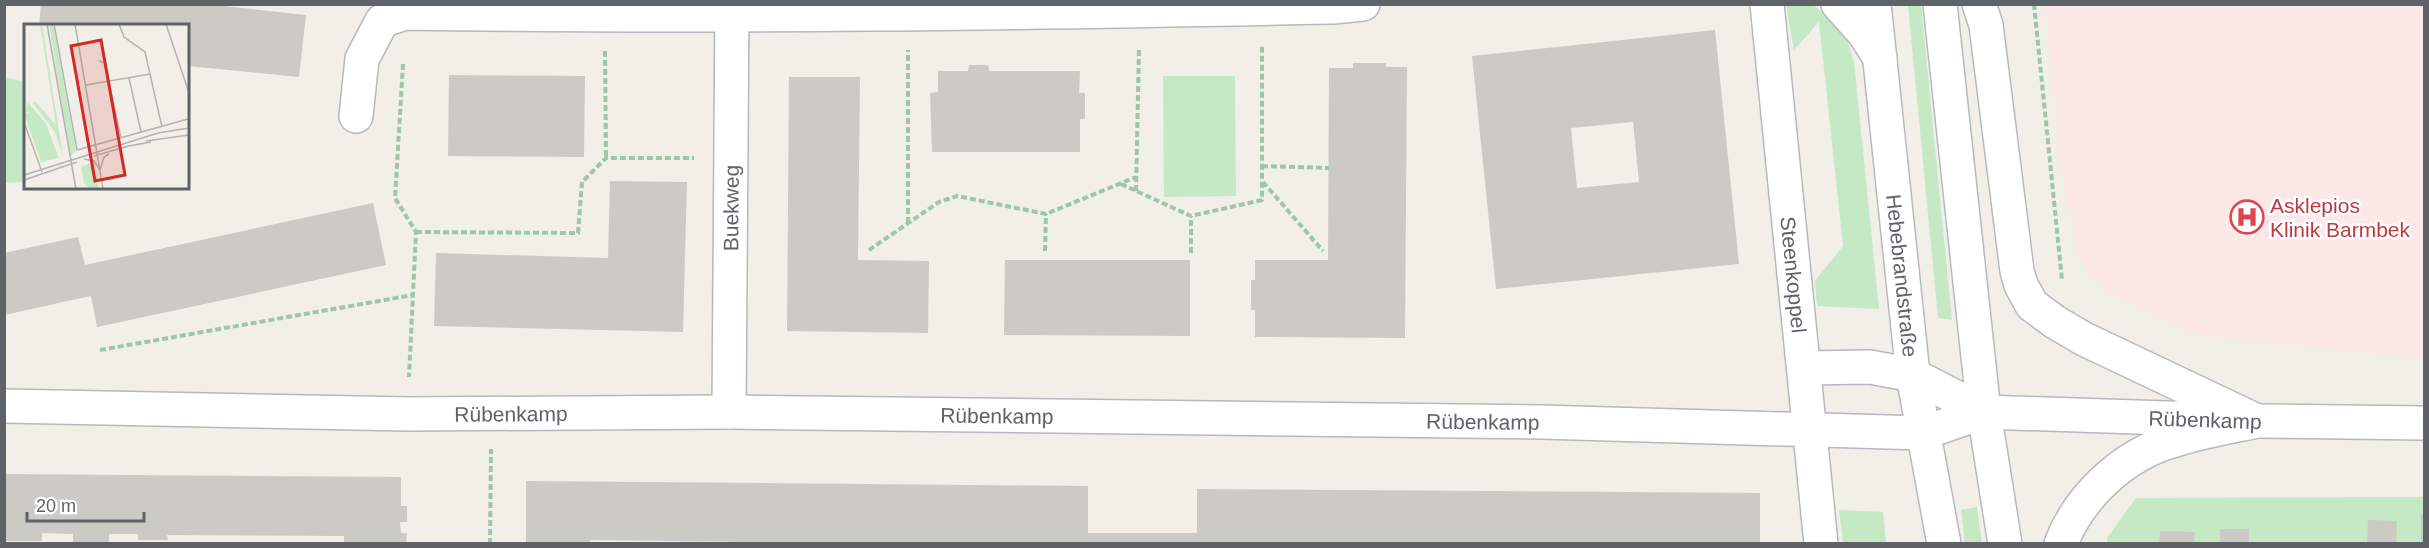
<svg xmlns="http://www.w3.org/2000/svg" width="2429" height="548" viewBox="0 0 2429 548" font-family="Helvetica,sans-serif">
<rect width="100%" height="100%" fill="#f1efe8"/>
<!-- medical -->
<path fill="#fce8e6" d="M 2045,5 L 2424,5 L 2424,358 L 2207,336 L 2186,329 L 2106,292 L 2089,274 L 2078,252 L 2063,181 Z"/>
<!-- green -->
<path fill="#c5e8c5" d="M 1786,5 L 1813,5 L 1834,21 L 1847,39 L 1854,62 L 1879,309 L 1817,306 L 1815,281 L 1843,246 L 1819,22 L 1794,50 Z
M 1908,5 L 1921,5 L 1952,320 L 1938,318 Z
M 1163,76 L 1235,76 L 1236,196 L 1164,197 Z
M 5,77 L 25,82 L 25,182 L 5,183 Z
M 2424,497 L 2424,543 L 2108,544 L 2107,538 L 2136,498 Z
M 1977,507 L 1982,543 L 1965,543 L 1961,510 Z
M 1839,510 L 1883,512 L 1886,543 L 1843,543 Z"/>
<!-- building -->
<path fill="#cccac5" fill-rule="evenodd" d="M 41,4 L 207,4 L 306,15 L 299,77 L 188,66 L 188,26 L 39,26 Z
M 1715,30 L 1739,264 L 1496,289 L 1472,56 ZM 1633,122 L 1639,182 L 1577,188 L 1571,128 Z
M 1353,63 L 1386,63 L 1386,67 L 1407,67 L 1405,338 L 1255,337 L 1255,310 L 1251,310 L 1251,280 L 1255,280 L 1255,260 L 1328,260 L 1329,68 L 1353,68 Z
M 969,65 L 988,65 L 989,71 L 1080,71 L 1079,93 L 1085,93 L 1085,119 L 1080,119 L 1080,152 L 932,152 L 930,93 L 938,92 L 938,71 L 968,71 Z
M 449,75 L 585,76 L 584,157 L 448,156 Z
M 789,77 L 860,77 L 858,260 L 929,261 L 928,333 L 787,331 Z
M 610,181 L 687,182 L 683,332 L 434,326 L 436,253 L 608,258 Z
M 373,203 L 386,265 L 97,327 L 91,296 L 4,315 L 4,253 L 78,237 L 85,265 Z
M 1005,260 L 1190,260 L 1190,336 L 1004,335 Z
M 4,474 L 401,477 L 401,506 L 407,506 L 407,522 L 400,522 L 401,533 L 407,533 L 406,544 L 344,544 L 344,536 L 167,535 L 168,540 L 138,540 L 138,534 L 109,534 L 109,542 L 73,542 L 73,534 L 42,533 L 42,541 L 4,541 Z
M 526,481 L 1088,486 L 1088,533 L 1197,533 L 1197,489 L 1760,493 L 1760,544 L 906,544 L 590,540 L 590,544 L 526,544 Z
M 2421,514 L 2424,514 L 2424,544 L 2421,544 Z
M 2368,520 L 2397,521 L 2396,544 L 2367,544 Z
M 2220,529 L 2249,529 L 2249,544 L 2220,544 Z
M 2160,531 L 2195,532 L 2194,544 L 2159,544 Z"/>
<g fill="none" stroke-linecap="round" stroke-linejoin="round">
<defs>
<g id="minor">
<path id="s1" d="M 1767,4 L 1821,544"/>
<path d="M 1838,4 L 1864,33 L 1880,58"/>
<path d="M 356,116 L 362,59 L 382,21 L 405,13 C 715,18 1024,13 1333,7 L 1363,4"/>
<path d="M 1804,368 L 1870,367 L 1913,375"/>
<path id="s2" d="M 729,412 L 732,4"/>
</g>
<g id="tertiary">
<path d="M 1913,375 L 1984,412"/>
<path id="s3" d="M 4,406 L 408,414 L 729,412 L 1541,422 L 1923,433 L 1984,412 L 2257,421 L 2424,423"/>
</g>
<g id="secondary">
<path id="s4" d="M 1874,4 L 1913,375 L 1944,544"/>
<path d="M 1940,4 L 1984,412 L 2005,544"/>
<path d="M 1979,4 L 1986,25 L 2017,271 L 2021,285 L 2032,305 L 2055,322 L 2084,339 L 2257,421"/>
<path d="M 2061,544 C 2079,496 2124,455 2172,441 C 2200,432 2229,427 2257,421"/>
</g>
</defs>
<!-- minor casing -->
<use href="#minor" stroke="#b5b8bc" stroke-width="36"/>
<!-- tertiary casing -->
<use href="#tertiary" stroke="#b5b8bc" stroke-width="36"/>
<!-- secondary casing -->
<use href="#secondary" stroke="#b6babf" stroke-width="36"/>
<!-- path -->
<path stroke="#9cc7a9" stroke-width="4" stroke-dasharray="6 3" stroke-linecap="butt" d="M 2034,4 L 2062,280
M 605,51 L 606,158
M 403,64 L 395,198 L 416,232 L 409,377
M 2423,127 L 2424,127
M 1262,166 L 1329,168
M 1263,182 L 1323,251
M 1121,184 L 1191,216 L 1262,200 L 1262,44
M 1136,191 L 1139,47
M 908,223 L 908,50
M 416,232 L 578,233 L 582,182 L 606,158 L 694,158
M 869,250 L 939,202 L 957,196 L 1046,214 L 1136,177
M 1045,251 L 1046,214
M 1191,253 L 1191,216
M 100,350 L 413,295
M 490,544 L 491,449"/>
<!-- minor -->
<use href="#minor" stroke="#fff" stroke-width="33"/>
<!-- tertiary -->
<use href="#tertiary" stroke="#fff" stroke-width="33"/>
<!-- secondary -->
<use href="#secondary" stroke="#fff" stroke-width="33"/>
</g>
<!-- icons -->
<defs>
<symbol id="hospital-ring" viewBox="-11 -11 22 22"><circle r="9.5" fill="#fff" stroke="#e0444e" stroke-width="1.5"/><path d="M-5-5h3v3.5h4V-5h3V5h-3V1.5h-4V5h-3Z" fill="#e0444e"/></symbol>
</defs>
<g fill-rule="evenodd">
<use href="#hospital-ring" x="2228" y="198" width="38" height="38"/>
</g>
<g text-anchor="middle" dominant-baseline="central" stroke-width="5" stroke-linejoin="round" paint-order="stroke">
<!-- health labels -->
<g font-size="21" fill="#be3a42" stroke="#fff" text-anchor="start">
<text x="2270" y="205">Asklepios<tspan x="2270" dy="24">Klinik Barmbek</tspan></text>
</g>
<!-- street labels -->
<g font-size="21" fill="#5f6368" stroke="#fff">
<text stroke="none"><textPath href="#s2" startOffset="204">Buekweg</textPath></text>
<text stroke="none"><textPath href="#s1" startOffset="272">Steenkoppel</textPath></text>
<text stroke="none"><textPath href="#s4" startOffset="273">Hebebrandstraße</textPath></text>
<text stroke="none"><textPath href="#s3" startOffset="507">Rübenkamp</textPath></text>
<text stroke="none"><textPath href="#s3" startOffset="993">Rübenkamp</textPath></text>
<text stroke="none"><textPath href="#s3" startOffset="2205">Rübenkamp</textPath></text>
<text stroke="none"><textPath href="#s3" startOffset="1479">Rübenkamp</textPath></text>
</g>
</g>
<!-- overview -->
<g transform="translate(24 24)">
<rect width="165" height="165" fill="#f1efe8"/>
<path d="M 16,0 L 18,0 L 39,132 L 31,108 L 9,79 L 11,77 L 32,101 ZM 25,0 L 29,0 L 52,127 L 46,132 ZM 0,74 L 22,100 L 35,134 L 17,138 L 0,90 L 8,89 L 0,88 L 4,80 ZM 68,139 L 71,140 L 75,165 L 66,165 L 60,159 L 57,142 Z" fill="#c5e8c5"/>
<path fill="none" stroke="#b3b3b1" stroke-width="1.5" d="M 23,0 L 52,165M 30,0 L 53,126M 51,0 L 79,165M 95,0 L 100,13 L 121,28 L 138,103M 142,0 L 165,69M 75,37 L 81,39 L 97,114M 105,54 L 117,108M 62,61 L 126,50M 0,98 L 18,148M 122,117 L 165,111M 105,122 L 127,118M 53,126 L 164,95M 70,132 L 105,122M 60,135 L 70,137 L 76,146M 76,146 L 80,133 L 85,130M 0,151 L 134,109 L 165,104M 0,156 L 53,138"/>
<path fill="#d62828" fill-opacity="0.15" stroke="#d62828" stroke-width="3" d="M 77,16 L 101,151 L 71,157 L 47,22 Z"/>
<rect width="165" height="165" fill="none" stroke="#5f6368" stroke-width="3"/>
</g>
<!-- border -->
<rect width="2429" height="548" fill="none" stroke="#5f6368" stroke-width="12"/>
<!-- scale -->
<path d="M27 512v9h117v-9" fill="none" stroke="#5f6368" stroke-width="3"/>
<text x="36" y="512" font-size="18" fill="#5f6368" stroke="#ffffff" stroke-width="4.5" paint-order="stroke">20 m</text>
</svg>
